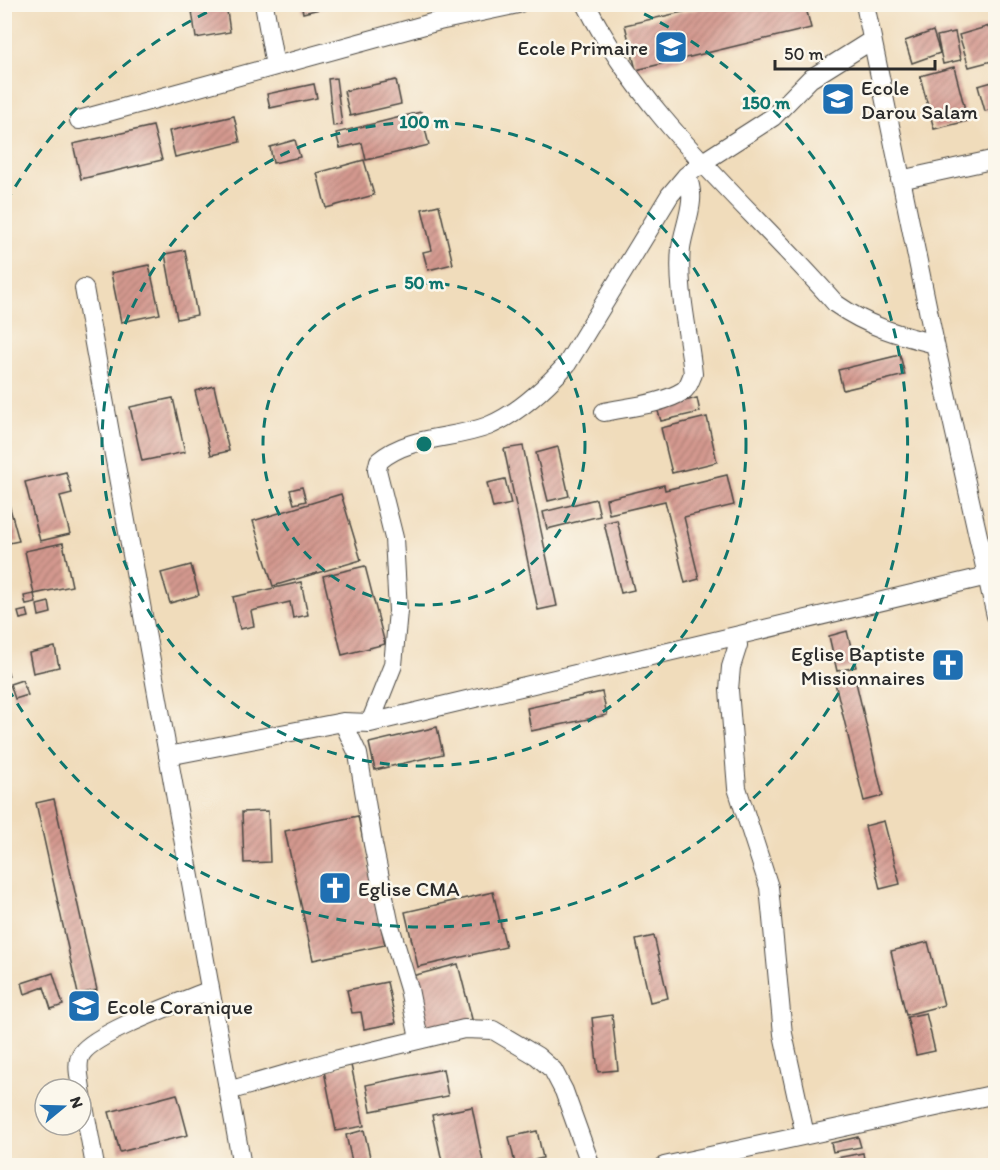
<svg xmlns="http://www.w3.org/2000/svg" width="1000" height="1170" viewBox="0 0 1000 1170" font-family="Itim,sans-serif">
<defs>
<pattern id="building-hatch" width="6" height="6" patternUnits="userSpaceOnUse" patternTransform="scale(1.5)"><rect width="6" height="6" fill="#d4998f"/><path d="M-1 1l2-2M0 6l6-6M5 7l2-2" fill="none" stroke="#ac7d75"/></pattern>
</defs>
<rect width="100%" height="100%" fill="#fbf7ec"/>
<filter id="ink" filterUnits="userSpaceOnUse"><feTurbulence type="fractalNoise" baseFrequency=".0167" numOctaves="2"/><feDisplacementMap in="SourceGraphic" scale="12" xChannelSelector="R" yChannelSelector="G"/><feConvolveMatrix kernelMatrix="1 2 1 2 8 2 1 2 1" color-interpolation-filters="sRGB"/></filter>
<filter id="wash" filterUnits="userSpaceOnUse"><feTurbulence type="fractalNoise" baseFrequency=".008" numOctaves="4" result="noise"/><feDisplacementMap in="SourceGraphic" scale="24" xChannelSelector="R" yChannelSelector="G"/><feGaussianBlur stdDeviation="1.35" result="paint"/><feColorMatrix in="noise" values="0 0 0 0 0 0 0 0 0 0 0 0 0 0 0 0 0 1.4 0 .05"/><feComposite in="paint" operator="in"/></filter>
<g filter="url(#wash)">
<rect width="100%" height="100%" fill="#f0dcbb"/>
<g id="blocks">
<!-- building -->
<path fill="url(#building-hatch)" d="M 191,4 L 226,4 L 230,32 L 196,38 Z
M 301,4 L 336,4 L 336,5 L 303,13 Z
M 718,4 L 805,4 L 811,28 L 636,70 L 625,25 Z
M 910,4 L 924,4 L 924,5 L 911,9 Z
M 996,24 L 996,60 L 969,67 L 959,35 Z
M 933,31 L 940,53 L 912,63 L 905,41 Z
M 955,32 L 961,60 L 943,64 L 937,36 Z
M 954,67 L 968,121 L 934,129 L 920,76 Z
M 336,78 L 342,125 L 333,126 L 328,79 Z
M 396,80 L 401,104 L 350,116 L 344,91 Z
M 996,81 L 996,108 L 985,111 L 978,86 Z
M 314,84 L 317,98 L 270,108 L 267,94 Z
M 421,112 L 429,145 L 366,160 L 362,143 L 340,148 L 336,133 Z
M 234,116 L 240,142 L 175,157 L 169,131 Z
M 153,126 L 162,160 L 81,179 L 73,144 Z
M 295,140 L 300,157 L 273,163 L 270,147 Z
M 364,160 L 374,195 L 326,208 L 317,173 Z
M 439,205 L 453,264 L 428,270 L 423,252 L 432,250 L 422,209 Z
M 185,250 L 197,315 L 177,319 L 165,254 Z
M 149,265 L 160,314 L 121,322 L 111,273 Z
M 900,355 L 905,375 L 843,390 L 838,370 Z
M 214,386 L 229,451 L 211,455 L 195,391 Z
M 173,398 L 185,452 L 142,461 L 130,407 Z
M 697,398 L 700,412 L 661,421 L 657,408 Z
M 707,417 L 717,462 L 672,473 L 661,428 Z
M 523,446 L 557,606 L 538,610 L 504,449 Z
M 558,447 L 569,496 L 548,501 L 536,453 Z
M 66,472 L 72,493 L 60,496 L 70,534 L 40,541 L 25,482 Z
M 727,475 L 734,505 L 684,517 L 699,579 L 685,583 L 665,501 L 609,514 L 606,499 L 664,485 L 665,490 Z
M 505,479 L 511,504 L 493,508 L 487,483 Z
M 4,486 L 19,541 L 4,544 Z
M 302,487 L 306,501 L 294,504 L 290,490 Z
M 341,494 L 361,560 L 273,586 L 253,521 Z
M 596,499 L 600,516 L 547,529 L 543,512 Z
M 617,520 L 634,590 L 621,593 L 604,523 Z
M 63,543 L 72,586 L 34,594 L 25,551 Z
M 191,565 L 199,595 L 170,603 L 161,573 Z
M 365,566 L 385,644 L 342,655 L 323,576 Z
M 301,582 L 308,615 L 293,618 L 290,602 L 251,611 L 254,626 L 240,629 L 233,597 Z
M 34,594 L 36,603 L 26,605 L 24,596 Z
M 49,602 L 51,613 L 39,616 L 37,605 Z
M 27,610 L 29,617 L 20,619 L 18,612 Z
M 847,631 L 856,667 L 837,671 L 829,636 Z
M 55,647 L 59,667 L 33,673 L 29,653 Z
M 4,659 L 9,676 L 4,677 Z
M 855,678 L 883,796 L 864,801 L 835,683 Z
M 22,680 L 28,695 L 15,699 L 10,684 Z
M 602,692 L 607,715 L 531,731 L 527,708 Z
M 437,727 L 443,754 L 375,770 L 369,743 Z
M 54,799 L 97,990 L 78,994 L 36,803 Z
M 268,811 L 270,862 L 244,863 L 242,812 Z
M 358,816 L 385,945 L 313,960 L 285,831 Z
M 884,821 L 900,884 L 880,889 L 865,826 Z
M 493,892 L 506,947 L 418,967 L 405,912 Z
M 654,936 L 668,998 L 650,1002 L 636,940 Z
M 928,942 L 944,1005 L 906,1015 L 891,951 Z
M 458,964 L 473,1023 L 426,1034 L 412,976 Z
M 53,973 L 63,1005 L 51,1009 L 44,987 L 25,994 L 22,983 Z
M 387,982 L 396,1023 L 364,1029 L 361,1012 L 352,1013 L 347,990 Z
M 926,1013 L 935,1051 L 916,1055 L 907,1017 Z
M 612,1015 L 618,1070 L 598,1072 L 592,1018 Z
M 351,1065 L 364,1126 L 336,1131 L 324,1071 Z
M 443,1069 L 448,1096 L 371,1111 L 366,1085 Z
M 177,1094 L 188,1135 L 120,1152 L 109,1112 Z
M 472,1107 L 484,1166 L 443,1166 L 432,1115 Z
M 364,1130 L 372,1166 L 353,1166 L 346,1135 Z
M 537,1131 L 543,1158 L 515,1164 L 509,1137 Z
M 858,1137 L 861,1147 L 833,1152 L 831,1143 Z
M 863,1153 L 865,1166 L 837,1166 L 836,1158 Z"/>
</g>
</g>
<g filter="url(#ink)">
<use href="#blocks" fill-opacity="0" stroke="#494641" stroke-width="1.5"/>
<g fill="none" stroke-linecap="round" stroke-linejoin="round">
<defs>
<path id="minor" d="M 264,4 L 275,66
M 586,4 C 646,123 751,206 836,304 C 867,326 899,335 935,344
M 865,4 L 935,344 L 996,616
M 79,120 L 439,21 L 518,4
M 900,180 L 996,159
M 84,288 L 242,1166
M 604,412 C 628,407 663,404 683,391 C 689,387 690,380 693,374 C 689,333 677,290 681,248 C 684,225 699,197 686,176
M 734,637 L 738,645 L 731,667 L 729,690 L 737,788 L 769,887 L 783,1034 L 805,1135
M 343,722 L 358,754 L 373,844 L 390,926 L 409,989 L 419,1039
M 370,723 L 393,665 L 398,611 L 394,538 L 377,470 L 379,461 C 410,435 452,440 488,426 C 518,414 546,387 567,364 L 670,195 L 686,176 L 703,162 L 773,117 L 810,79 L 872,40
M 168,756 L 343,722 L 370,723 L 996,574
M 81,1089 C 80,1078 75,1063 82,1053 C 97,1032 184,1001 210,990
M 81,1090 L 95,1166
M 228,1091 L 335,1060 L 464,1029 L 493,1030 L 537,1056 L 553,1070 L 564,1091 L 591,1166
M 664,1166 L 996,1094"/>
</defs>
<!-- minor casing -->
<use href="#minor" stroke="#494641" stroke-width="20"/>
<!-- minor -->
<use href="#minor" stroke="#fff" stroke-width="18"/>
</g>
</g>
<!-- distance rings -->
<g fill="none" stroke="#0f766e" stroke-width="3" stroke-dasharray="10 8">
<circle cx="424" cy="444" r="161"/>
<circle cx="424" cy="444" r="322"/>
<path d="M6 202A483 483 0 0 1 220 6M628 6A483 483 0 1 1 6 685"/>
</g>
<!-- icons -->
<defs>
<symbol id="school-square" viewBox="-11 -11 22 22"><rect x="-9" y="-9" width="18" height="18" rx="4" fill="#1f6fb2" stroke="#fbf7ec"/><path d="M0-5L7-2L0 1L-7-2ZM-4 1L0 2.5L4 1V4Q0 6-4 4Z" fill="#fff"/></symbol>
<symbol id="church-square" viewBox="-11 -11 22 22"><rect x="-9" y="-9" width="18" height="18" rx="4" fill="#1f6fb2" stroke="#fbf7ec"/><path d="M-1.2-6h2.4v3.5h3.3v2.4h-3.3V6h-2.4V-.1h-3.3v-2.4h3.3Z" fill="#fff"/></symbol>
</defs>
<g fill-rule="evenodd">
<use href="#school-square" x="652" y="28" width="38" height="38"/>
<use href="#school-square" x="819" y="80" width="38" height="38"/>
<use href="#church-square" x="929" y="646" width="38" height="38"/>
<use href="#church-square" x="316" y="869" width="38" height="38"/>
<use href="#school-square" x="65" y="987" width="38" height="38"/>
</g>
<g text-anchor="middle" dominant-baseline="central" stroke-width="5" stroke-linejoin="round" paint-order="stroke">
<!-- poi labels -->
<g font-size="21" fill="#2b2b2b" stroke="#fbf7ec" text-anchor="start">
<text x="648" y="47" text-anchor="end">Ecole Primaire</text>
<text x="861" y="87">Ecole<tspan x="861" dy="24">Darou Salam</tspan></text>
<text x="925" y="653" text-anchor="end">Eglise Baptiste<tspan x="925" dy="24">Missionnaires</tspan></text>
<text x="358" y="888">Eglise CMA</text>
<text x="107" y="1006">Ecole Coranique</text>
</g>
</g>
<circle cx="424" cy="444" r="9" fill="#0f766e" stroke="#fbf7ec" stroke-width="3"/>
<g font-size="18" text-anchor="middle" font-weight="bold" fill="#0f766e" stroke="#fbf7ec" stroke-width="5" stroke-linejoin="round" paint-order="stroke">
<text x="766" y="109">150 m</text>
<text x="424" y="128">100 m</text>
<text x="424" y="289">50 m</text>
</g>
<!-- margin -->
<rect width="1000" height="1170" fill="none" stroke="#fbf7ec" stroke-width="24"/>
<!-- north arrow -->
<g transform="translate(63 1107) rotate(71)"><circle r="28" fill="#fbf7ec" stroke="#a8a59f" stroke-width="1.5"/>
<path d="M0-4.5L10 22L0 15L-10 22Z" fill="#1f6fb2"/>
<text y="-9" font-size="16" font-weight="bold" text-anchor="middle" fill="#2b2b2b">N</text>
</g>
<!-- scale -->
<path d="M775 60v9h160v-9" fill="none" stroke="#2b2b2b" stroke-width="3"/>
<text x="784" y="60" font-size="18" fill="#2b2b2b" stroke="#fbf7ec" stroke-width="4.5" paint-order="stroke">50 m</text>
</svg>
